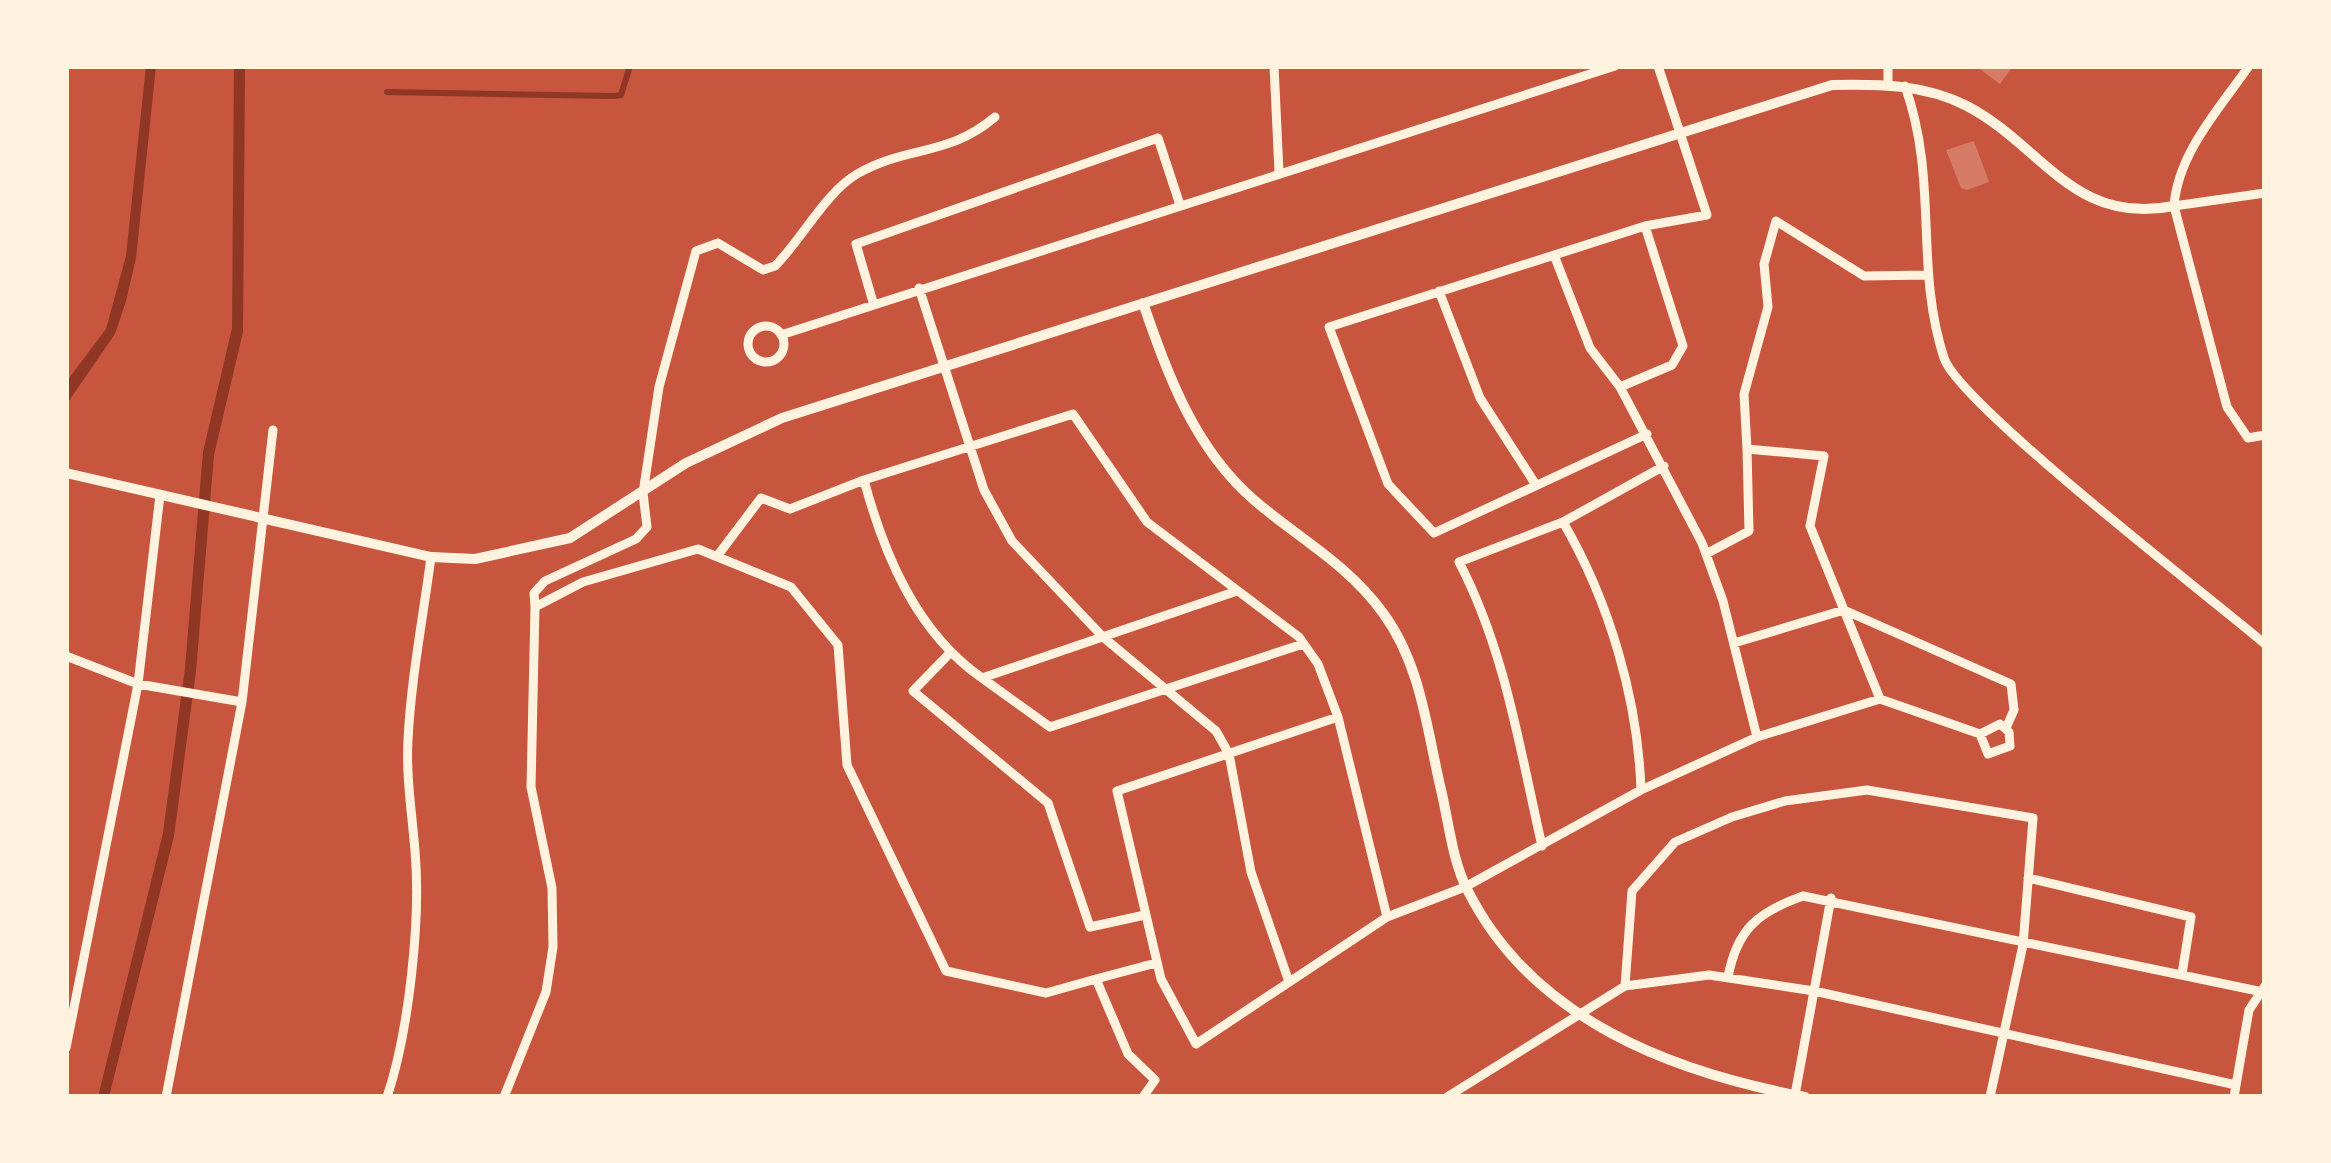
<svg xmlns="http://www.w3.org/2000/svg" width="2331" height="1163" viewBox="0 0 2331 1163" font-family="'Fira Sans',sans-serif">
<rect width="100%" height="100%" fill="#c8553d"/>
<!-- water -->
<path fill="#8f3625" d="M 146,66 L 156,66 L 136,258 L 126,301 L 115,334 L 66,405 L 66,382 L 106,329 L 126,256 Z
M 234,66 L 245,66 L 243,332 L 214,455 L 196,671 L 174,836 L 109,1097 L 98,1097 L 163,833 L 185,668 L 203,452 L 232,328 Z"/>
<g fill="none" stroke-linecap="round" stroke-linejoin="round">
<!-- stream -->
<path stroke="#8f3625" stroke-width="6" d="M 387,92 L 614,96 L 621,95 L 630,66"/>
</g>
<!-- building -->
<path fill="#d67c66" d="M 1976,66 L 2013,66 L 2000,84 Z
M 1974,141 L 1989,182 L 1967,190 L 1961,188 L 1946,150 Z"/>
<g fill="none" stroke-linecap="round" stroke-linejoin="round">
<!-- minor -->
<path stroke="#fff3e0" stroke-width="9" d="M 1274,66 L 1279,172
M 2249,66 C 2219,109 2178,153 2174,206 L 2227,407 L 2248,438 L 2265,435
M 1888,84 L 1888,66
M 1905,86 C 1939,181 1914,266 1944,358 C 1959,404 2211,598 2265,644
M 2174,206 L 2265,193
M 1645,226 L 1683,346 L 1672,365 L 1620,387 L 1702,543 L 1723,601 L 1757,737
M 1554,255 L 1590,348 L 1620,387
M 919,288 L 984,490 L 1012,541 L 1103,637 L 1216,731 L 1229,754 L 1251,872 L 1288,979
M 1439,291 L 1480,398 L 1536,485
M 873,302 L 856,244 L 1158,138 L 1180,205
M748 344a18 18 0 1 1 36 0a18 18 0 1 1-36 0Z
M 781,335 L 1615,66
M 1647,434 L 1434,533 L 1388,484 L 1329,327 L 1645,226 L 1707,215 L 1658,66
M 1563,522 C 1609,601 1638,699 1641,790
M 1706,554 L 1749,531 L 1747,449
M 718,555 L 761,498 L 790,509 L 864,480
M 1237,591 L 982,678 C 917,633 884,555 864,480 L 1073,414 L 1147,522 L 1299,637 L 1318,664 L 1338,717 L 1387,917
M 535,607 L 534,593 L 545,581 L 636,539 L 647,527 L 643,493 L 659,387 L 696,251 L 718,243 L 763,270 L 775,266 C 802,239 825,193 857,174 C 907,145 948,157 995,117
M 1734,643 L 1844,610 L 2011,684 L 2014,710 L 2006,728
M 948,655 L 913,691 L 1048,803 L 1090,927 L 1145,915
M 66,656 L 138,684 L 242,702
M 982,678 L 1050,727 L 1303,644
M 1880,699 L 1980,734 L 1988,754 L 2010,746 L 2009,732 L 2000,724 L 1980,734
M 1338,717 L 1117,791 L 1161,979 L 1196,1044 L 1387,917 L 1465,887 L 1641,790 L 1757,737 L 1880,699 L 1810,526 L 1824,456 L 1747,449 L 1744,394 L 1768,307 L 1764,264 L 1776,221 L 1864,276 L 1928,275
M 1542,846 C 1520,750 1505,650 1459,562 L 1563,522 L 1664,466
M 2028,878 L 2191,917 L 2182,974
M 1728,977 C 1737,929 1758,912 1803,896 L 2258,991
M 1096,979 L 1156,963
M 1625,986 L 1632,891 L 1675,842 L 1732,817 L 1785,801 L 1867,790 L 2033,818 L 2023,945 L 1990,1097
M 66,1048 L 138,684 L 160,495
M 1795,1095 L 1831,898
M 166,1097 L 242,702 L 273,430
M 387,1097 C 409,1032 421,919 415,851 C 412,813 406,778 408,740 C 411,679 423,618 431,557
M 504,1097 L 546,992 L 553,947 L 552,888 L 531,787 L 535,607 L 583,582 L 698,549 L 791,587 L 838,645 L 847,765 L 946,971 L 1046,993 L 1096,979 L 1128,1054 L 1155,1080 L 1143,1097
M 1447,1097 L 1625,986 L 1709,975 L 1814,991 L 2236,1085
M 2234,1097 L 2249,1010 L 2265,986"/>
<!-- tertiary -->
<path stroke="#fff3e0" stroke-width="10" d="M 1143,303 C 1168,375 1194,448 1254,500 C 1298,538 1348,564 1383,613 C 1422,666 1427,732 1442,794 C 1449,825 1453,863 1468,891 C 1533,1020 1672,1072 1805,1097
M 66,473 L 431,557 L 475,559 L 570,538 L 686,463 L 782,418 L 1832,85 C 1879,84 1924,84 1967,106 C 2043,146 2073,226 2174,206"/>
</g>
<!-- border -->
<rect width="2331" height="1163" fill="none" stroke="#fff3e0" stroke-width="138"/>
</svg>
